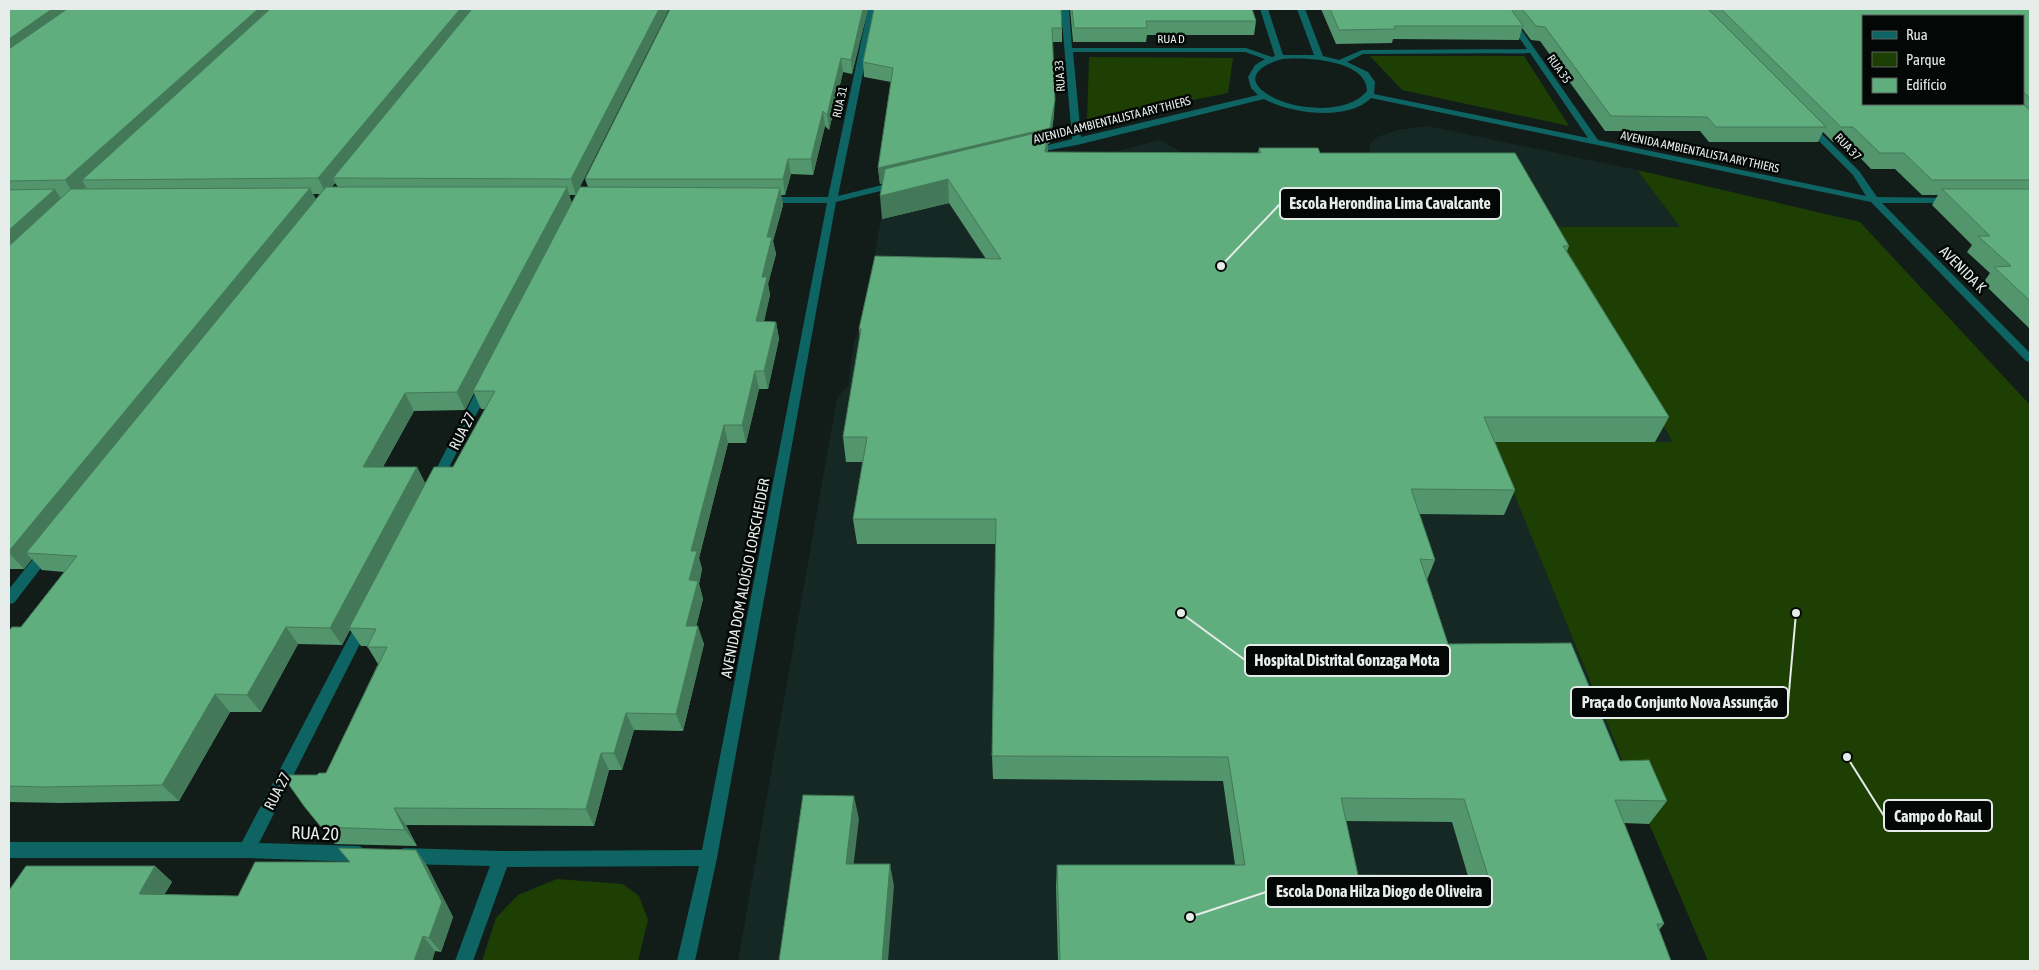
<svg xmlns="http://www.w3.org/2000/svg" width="2039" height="970" viewBox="0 0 2039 970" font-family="'Asap Condensed',sans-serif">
<rect width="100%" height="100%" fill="#121d1a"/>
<!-- built -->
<path fill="#152823" d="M 1428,126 L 1637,170 L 1680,227 L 1547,227 L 1673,442 L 1493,442 L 1649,824 L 1599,823 L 1651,961 L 738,961 L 837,398 L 848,385 L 854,342 L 867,304 L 881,218 L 903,207 L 1160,140 L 1182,152 L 1207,163 L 1368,158 L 1371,142 L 1377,137 L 1397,130 Z"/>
<!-- green -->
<path fill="#1e3f04" d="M 1370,56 L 1524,56 L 1569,126 L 1402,90 Z
M 1089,57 L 1233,58 L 1228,93 L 1087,121 Z
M 1637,170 L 1860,222 L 2030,405 L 2030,961 L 1708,961 L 1632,784 L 1493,442 L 1673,442 L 1546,227 L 1680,227 Z
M 557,879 L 623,884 L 639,896 L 648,920 L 638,961 L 482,961 L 496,918 L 518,895 Z"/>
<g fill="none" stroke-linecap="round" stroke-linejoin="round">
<!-- minor -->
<path fill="#0d6463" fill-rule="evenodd" d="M 868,9 L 876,9 L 838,196 L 898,181 L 903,184 L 901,186 L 836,202 L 717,858 L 695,961 L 677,961 L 699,866 L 507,867 L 473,961 L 455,961 L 490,866 L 404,864 L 398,861 L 396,856 L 398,851 L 404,848 L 501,851 L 702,850 L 827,203 L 767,203 L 762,200 L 767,197 L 828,197 Z
M 1061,9 L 1069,9 L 1072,48 L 1246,48 L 1272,57 L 1275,56 L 1260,9 L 1268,9 L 1283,55 L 1314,55 L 1297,9 L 1305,9 L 1323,56 L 1339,60 L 1362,50 L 1527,49 L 1499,9 L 1507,9 L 1598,140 L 1866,196 L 1853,175 L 1805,127 L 1804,125 L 1808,122 L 1811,123 L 1859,171 L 1877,197 L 1955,198 L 1955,202 L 1952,203 L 1882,203 L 2030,353 L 2030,362 L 2026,361 L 1871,202 L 1371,98 C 1347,122 1290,113 1264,99 L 1077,145 L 1028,154 L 1028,150 L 1072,139 ZM 1073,52 L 1245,52 L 1265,59 L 1255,65 L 1248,77 L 1251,88 L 1258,95 L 1081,137 ZM 1530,53 L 1588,138 L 1374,94 L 1375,82 L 1368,72 L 1347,62 L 1363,54 ZM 1283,59 C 1306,57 1367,60 1367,91 C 1347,116 1287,111 1263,91 C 1242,74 1269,62 1283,59 Z
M 485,382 L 491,386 L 442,481 L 436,485 L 432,484 L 430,481 L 479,386 Z
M 46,547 L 51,549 L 53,552 L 51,555 L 14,603 L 9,604 L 9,589 L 41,549 Z
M 363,618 L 368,620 L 370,624 L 259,843 L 359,846 L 365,849 L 367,854 L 365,859 L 359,862 L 247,858 L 9,858 L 9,842 L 242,842 L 358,620 Z"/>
</g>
<!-- wall -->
<path fill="#53956c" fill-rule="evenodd" d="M 9,9 L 669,9 L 579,188 L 588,187 L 585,179 L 868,9 L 852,74 L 843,72 L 829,130 L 825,126 L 813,175 L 791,174 L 785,195 L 781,195 L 783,205 L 773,241 L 776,254 L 768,284 L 770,295 L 764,321 L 776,322 L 779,339 L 768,389 L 759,389 L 746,443 L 728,443 L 699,558 L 702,569 L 699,584 L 703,599 L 696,626 L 704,644 L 683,731 L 634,730 L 622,770 L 609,770 L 594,826 L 406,825 L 417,846 L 335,844 L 304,806 L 317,775 L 326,773 L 378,664 L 367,646 L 361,646 L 350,630 L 342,645 L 298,644 L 261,712 L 230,712 L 179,801 L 62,803 L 9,802 L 9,631 L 21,627 L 64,572 L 42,570 L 32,559 L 24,569 L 9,569 ZM 335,183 L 338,187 L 332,187 ZM 313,194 L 320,194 L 316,199 ZM 569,195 L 576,195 L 572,203 ZM 474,393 L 481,409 L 485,409 L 453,467 L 425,483 L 417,467 L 383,467 L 414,411 L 465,410 Z
M 874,9 L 1062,28 L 1062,42 L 1052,42 L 1054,115 L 1050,143 L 1048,144 L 1048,153 L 1258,153 L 1259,148 L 1320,153 L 1569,246 L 1567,251 L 1669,417 L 1655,442 L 1495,442 L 1515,490 L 1504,515 L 1419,514 L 1435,560 L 1427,580 L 1448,644 L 1620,761 L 1667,801 L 1649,824 L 1624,823 L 1664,924 L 1659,930 L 1671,961 L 1058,961 L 1056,887 L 1057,865 L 1235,865 L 1223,781 L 993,779 L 992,756 L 996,544 L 857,544 L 853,519 L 863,462 L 846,462 L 843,437 L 860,338 L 859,329 L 986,259 L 949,203 L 882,219 L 882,183 L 880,184 L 878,168 L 891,82 L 864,77 L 863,62 ZM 1346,821 L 1452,822 L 1468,876 L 1358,875 Z
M 1070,9 L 1252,9 L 1256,21 L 1254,35 L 1147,35 L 1146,42 L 1073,42 Z
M 1321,9 L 2030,9 L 2030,329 L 1983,283 L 1990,273 L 1967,252 L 1972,245 L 1932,205 L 1938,195 L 1922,195 L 1895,169 L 1871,169 L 1845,142 L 1833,142 L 1823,132 L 1818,142 L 1709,142 L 1700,131 L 1605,131 L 1540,41 L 1531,40 L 1522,28 L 1519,40 L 1393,39 L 1392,43 L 1336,44 ZM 2023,16 L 2023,104 L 1863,104 Z
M 416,850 L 427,866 L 453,917 L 441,952 L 435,951 L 432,961 L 9,961 L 155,866 L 172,882 L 164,895 L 238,896 L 350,862 Z"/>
<!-- shaded-wall -->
<path fill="#437958" d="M 52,9 L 81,9 L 9,60 L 9,39 Z
M 258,9 L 280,9 L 82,180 L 86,187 L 75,196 L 65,180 Z
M 460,9 L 477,9 L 333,178 L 335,183 L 326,194 L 318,178 Z
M 659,9 L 669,9 L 576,195 L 571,179 Z
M 863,9 L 868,9 L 852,74 L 851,60 Z
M 841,58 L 843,72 L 829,130 L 827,115 Z
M 1055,100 L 1054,115 L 1050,143 L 1048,144 L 1048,153 L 1045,152 L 1046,144 L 880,184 L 878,168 Z
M 823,111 L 825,126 L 813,175 L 811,159 Z
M 788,159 L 791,174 L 785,195 L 783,179 Z
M 948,179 L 949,203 L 882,219 L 880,196 Z
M 567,187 L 572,204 L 473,391 L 474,393 L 465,410 L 457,392 Z
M 310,188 L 318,204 L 26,553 L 32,559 L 24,569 L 9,553 L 9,551 Z
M 780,188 L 783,205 L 773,241 L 776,254 L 768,284 L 770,295 L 760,339 L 756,321 L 767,237 Z
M 55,189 L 65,205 L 9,258 L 9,230 Z
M 776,322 L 779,339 L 768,389 L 764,371 Z
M 755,371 L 759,389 L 746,443 L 742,425 Z
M 405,393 L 414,411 L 373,484 L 363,467 Z
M 724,425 L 728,443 L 699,558 L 702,569 L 699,584 L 703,599 L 692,644 L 686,626 L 691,551 Z
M 417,467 L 426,485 L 349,628 L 350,630 L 342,645 L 330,628 Z
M 698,626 L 704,644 L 683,731 L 676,714 Z
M 286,627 L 298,644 L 261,712 L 247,695 Z
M 215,694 L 230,712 L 179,801 L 162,785 Z
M 626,713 L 634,730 L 622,770 L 614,753 Z
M 601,753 L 609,770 L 594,826 L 586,809 Z
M 854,796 L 859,819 L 851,886 L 846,864 Z
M 394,808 L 406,825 L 417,846 L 405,830 Z
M 416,850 L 427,866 L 453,917 L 441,952 L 429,938 Z
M 890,864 L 894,886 L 888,961 L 882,961 Z
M 155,866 L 172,882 L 156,909 L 139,894 Z
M 423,936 L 435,951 L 432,961 L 414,961 Z"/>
<!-- building -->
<path fill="#60ad7d" stroke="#437958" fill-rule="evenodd" d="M 9,9 L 52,9 L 9,39 Z
M 67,9 L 258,9 L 65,180 L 9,181 L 9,49 Z
M 270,9 L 460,9 L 318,178 L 82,180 Z
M 472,9 L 659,9 L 571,179 L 333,178 Z
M 670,9 L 863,9 L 851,60 L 841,58 L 827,115 L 823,111 L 811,159 L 788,159 L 783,179 L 585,179 Z
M 874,9 L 1061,9 L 1062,28 L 1052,28 L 1055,100 L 1050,128 L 878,168 L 893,68 L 863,62 Z
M 1072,9 L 1252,9 L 1256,21 L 1146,21 L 1147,28 L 1074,28 Z
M 1330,9 L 1511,9 L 1523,26 L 1394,26 L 1396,29 L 1339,30 Z
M 1522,9 L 1708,9 L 1826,127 L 1716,127 L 1707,117 L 1611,116 L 1545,27 L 1536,26 Z
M 1721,9 L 2030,9 L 2030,98 L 2023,92 L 2023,16 L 1863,16 L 1863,104 L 2023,104 L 2030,110 L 2030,180 L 1932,180 L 1904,153 L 1880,153 L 1853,127 L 1841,127 Z
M 1048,130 L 1045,152 L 1261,153 L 1259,148 L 1318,148 L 1320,153 L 1515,153 L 1569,246 L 1563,246 L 1669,417 L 1484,417 L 1515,490 L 1411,489 L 1435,560 L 1420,559 L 1448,644 L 1571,643 L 1620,761 L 1649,760 L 1667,801 L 1615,800 L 1664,924 L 1657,924 L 1671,961 L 1060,961 L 1057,865 L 1245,865 L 1228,757 L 992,756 L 996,519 L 853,519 L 867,437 L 843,437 L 861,329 L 859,329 L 875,256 L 1001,259 L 948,179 L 880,196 L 885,169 ZM 1341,798 L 1464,799 L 1488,876 L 1358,875 Z
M 326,187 L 567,187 L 457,392 L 405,393 L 363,467 L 417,467 L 330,628 L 286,627 L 247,695 L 215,694 L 162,785 L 43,787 L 9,786 L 9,631 L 12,627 L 21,627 L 77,556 L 26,553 Z
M 580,187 L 780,188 L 767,237 L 772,237 L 762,277 L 767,277 L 756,321 L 776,322 L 764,371 L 755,371 L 742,425 L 724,425 L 691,551 L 697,551 L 689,580 L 698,581 L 686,626 L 698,626 L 676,714 L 626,713 L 614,753 L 601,753 L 586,809 L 394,808 L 405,830 L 321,827 L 304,806 L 282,775 L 317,775 L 319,773 L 326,773 L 387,647 L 367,647 L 376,629 L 349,628 L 434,467 L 453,467 L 495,391 L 473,391 Z
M 310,188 L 9,551 L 9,246 L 71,189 Z
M 55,189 L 9,230 L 9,190 Z
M 1942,189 L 2030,189 L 2030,301 L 1994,267 L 2011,266 L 1978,236 L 1990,236 Z
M 803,795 L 854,796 L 846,864 L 890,864 L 882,961 L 779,961 Z
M 338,848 L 416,850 L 442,902 L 429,938 L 423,936 L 414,961 L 9,961 L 9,889 L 10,889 L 26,866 L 155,866 L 139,894 L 238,896 L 255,862 L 350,862 Z"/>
<g text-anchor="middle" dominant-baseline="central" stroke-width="5" stroke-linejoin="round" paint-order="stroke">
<!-- far-street labels -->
<g font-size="12" fill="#e5ecea" stroke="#030706">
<text x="1171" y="39">RUA D</text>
<text transform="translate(1559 69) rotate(55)">RUA 35</text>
<text transform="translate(1060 76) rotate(-94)">RUA 33</text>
<text transform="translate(840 102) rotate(-78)">RUA 31</text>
<text transform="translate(1112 120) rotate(-14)">AVENIDA AMBIENTALISTA ARY THIERS</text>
<text transform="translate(1848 147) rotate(46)">RUA 37</text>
<text transform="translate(1700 152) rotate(12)">AVENIDA AMBIENTALISTA ARY THIERS</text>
</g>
<!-- street labels -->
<g font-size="15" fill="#e5ecea" stroke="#030706">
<text transform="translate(1963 269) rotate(45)">AVENIDA K</text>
<text transform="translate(462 431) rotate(-63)">RUA 27</text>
<text transform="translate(745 578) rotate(-79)">AVENIDA DOM ALOÍSIO LORSCHEIDER</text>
<text transform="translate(277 791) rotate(-63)">RUA 27</text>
</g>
<!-- near-street labels -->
<g font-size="18" fill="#e5ecea" stroke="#030706">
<text transform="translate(315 833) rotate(2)">RUA 20</text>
</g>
</g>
<!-- callouts -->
<path fill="none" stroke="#e5ecea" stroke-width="2" d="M1221 266L1280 204M1181 613L1245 660M1796 613L1788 703M1847 757L1884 816M1190 917L1266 892"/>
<g fill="#e5ecea" stroke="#030706" stroke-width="2">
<circle cx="1221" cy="266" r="5"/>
<circle cx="1181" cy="613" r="5"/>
<circle cx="1796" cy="613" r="5"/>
<circle cx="1847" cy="757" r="5"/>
<circle cx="1190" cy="917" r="5"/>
</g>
<g fill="#030706" stroke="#e5ecea" stroke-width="2">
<rect x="1280" y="188" width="221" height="31" rx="5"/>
<rect x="1245" y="645" width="205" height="31" rx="5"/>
<rect x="1571" y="687" width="217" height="31" rx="5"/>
<rect x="1884" y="800" width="108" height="31" rx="5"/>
<rect x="1266" y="876" width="226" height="31" rx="5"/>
</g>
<g font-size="16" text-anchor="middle" font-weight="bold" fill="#e5ecea">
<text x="1390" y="209">Escola Herondina Lima Cavalcante</text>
<text x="1347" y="666">Hospital Distrital Gonzaga Mota</text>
<text x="1680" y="708">Praça do Conjunto Nova Assunção</text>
<text x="1938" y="822">Campo do Raul</text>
<text x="1379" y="897">Escola Dona Hilza Diogo de Oliveira</text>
</g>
<!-- border -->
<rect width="2039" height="970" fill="none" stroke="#e5ecea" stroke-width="20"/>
<!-- legend -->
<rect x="1862" y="15" width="162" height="90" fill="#030706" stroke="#5d6361"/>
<rect x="1872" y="31" width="25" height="8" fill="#0d6463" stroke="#5d6361"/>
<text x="1906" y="40" font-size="15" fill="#e5ecea">Rua</text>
<rect x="1872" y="52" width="25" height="15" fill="#1e3f04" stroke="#5d6361"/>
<text x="1906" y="65" font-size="15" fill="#e5ecea">Parque</text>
<rect x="1872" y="78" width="25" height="15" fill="#60ad7d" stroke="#5d6361"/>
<text x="1906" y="90" font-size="15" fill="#e5ecea">Edifício</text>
</svg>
